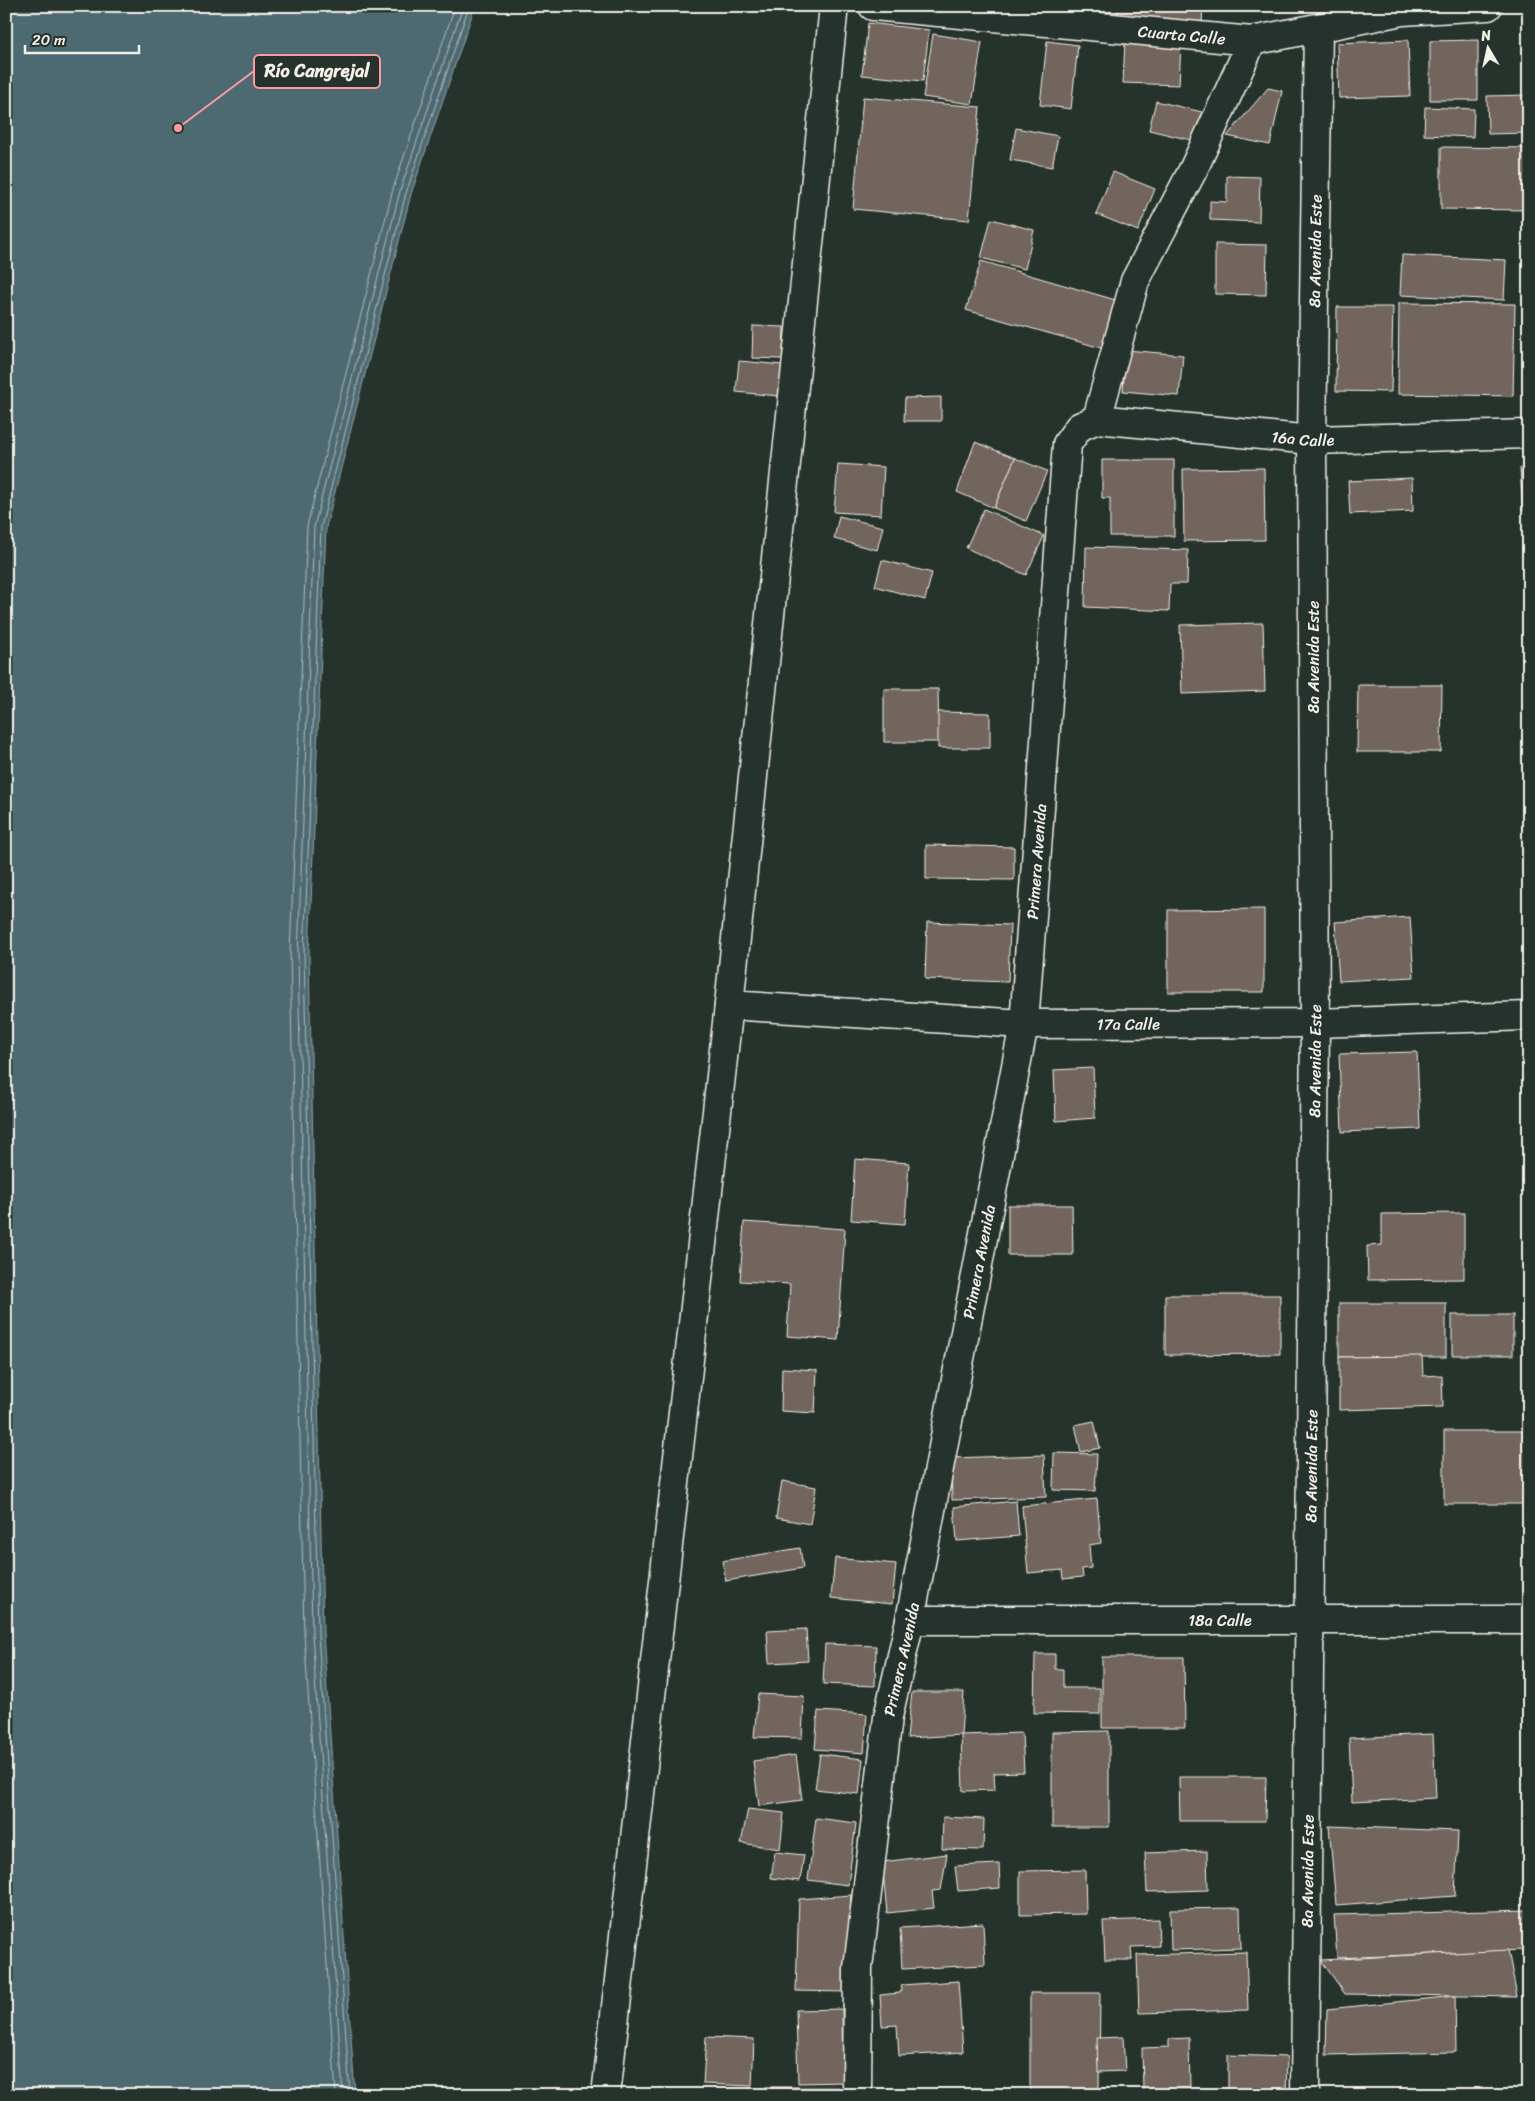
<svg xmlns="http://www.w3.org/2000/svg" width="1535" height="2101" font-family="Sriracha,sans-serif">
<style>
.water{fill:#4d6b73;stroke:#90a1a2}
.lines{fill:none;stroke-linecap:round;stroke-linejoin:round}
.shore{stroke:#b1bbb9;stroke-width:1}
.building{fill:#71655d;stroke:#f4f1e8}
.street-casing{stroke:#f4f1e8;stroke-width:31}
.street{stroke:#26332d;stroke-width:28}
.labels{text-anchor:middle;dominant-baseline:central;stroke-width:4;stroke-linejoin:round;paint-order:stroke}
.street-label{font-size:16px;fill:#f4f1e8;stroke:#26332d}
.leader{fill:none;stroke:#ff9aa2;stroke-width:2}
.callout-dot{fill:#ff9aa2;stroke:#26332d;stroke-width:2}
.callout{fill:#26332d;stroke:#ff9aa2;stroke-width:2}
.callout-label{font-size:18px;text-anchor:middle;font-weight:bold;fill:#f4f1e8}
</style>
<rect width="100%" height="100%" fill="#26332d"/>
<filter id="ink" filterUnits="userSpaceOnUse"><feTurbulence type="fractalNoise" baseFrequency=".02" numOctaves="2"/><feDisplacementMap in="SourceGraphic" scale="10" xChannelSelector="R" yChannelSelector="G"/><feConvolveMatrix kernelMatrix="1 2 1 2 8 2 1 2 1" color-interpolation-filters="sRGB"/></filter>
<g filter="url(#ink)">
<!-- water -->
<polygon class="water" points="6,6 475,6 411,194 326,527 309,954 323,1633 355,2095 6,2095"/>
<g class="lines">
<!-- shore -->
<g class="shore">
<polyline points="336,2095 304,1634 290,954 307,526 393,189 455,6"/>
<polyline points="343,2095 312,1633 298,954 314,527 400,191 463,6"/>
<polyline points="350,2095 318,1633 304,954 321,527 406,193 469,6"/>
</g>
</g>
<!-- building -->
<g class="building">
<polygon points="1118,6 1203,6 1202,22 1117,16"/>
<polygon points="868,23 929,30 923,81 862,75"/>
<polygon points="933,34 982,42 972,104 923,97"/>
<polygon points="1125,40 1181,43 1179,85 1123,83"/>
<polygon points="1408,40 1410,96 1339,98 1337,43"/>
<polygon points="1478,40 1478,100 1430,100 1430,41"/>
<polygon points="1047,41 1078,45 1071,109 1040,105"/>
<polygon points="1268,88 1282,91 1270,145 1227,136"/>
<polygon points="1529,95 1529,133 1488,134 1487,96"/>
<polygon points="863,97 980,107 969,220 853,209"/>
<polygon points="1156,101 1202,112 1195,141 1149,130"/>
<polygon points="1425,107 1474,109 1473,137 1424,135"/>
<polygon points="1016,128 1058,136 1052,167 1010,160"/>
<polygon points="1441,147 1529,148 1529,210 1441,209"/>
<polygon points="1113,172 1155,189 1138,231 1096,214"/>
<polygon points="1227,176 1260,177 1259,222 1210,220 1210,201 1227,202"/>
<polygon points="991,219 1034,230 1025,269 981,258"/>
<polygon points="1215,244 1267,245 1266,295 1215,294"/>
<polygon points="1402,255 1506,260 1504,300 1400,295"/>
<polygon points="981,261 1119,301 1105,349 966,310"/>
<polygon points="1399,303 1515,304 1513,396 1398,394"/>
<polygon points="1337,307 1393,307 1391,392 1336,391"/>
<polygon points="753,326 784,327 783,359 752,358"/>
<polygon points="1126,350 1183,355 1179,396 1123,391"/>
<polygon points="739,361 783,365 779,396 736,392"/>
<polygon points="941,397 941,421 904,421 905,398"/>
<polygon points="975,442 1015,458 994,508 957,492"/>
<polygon points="1015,458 1047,471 1026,521 994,508"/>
<polygon points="1102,460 1174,460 1174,536 1110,536 1110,498 1102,498"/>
<polygon points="838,464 884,467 881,515 834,512"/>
<polygon points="1529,467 1529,510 1523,511 1520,468"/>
<polygon points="1264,468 1265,540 1184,541 1183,469"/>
<polygon points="1412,478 1413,511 1350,514 1348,481"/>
<polygon points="984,509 1044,536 1026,575 966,548"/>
<polygon points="839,516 883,527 877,550 834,539"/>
<polygon points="1086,547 1188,550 1187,584 1170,584 1169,611 1085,607"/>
<polygon points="882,560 932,573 925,600 875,586"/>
<polygon points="1263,623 1265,691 1182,694 1180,625"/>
<polygon points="1358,685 1442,685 1441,752 1357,752"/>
<polygon points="884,689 938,689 939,742 884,742"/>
<polygon points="938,712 990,713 990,748 938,748"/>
<polygon points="926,845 1014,847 1014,880 926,879"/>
<polygon points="1264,909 1264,992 1168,992 1168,910"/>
<polygon points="1410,917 1414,977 1339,981 1335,922"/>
<polygon points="927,922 1010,925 1008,982 925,979"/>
<polygon points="1417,1052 1420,1129 1342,1132 1339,1054"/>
<polygon points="1093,1068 1095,1118 1056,1121 1054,1070"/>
<polygon points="855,1159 909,1163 905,1224 851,1220"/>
<polygon points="1008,1205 1072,1205 1073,1255 1008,1255"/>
<polygon points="1464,1213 1464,1279 1368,1280 1367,1246 1382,1245 1382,1214"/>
<polygon points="744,1222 845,1229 838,1340 787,1336 790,1284 740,1281"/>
<polygon points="1165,1295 1280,1295 1280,1354 1165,1355"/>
<rect x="1339" y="1303" width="107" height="54"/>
<rect x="1452" y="1315" width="61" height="40"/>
<polygon points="1422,1356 1423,1376 1442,1375 1443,1407 1339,1410 1339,1357"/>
<polygon points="782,1368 817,1370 815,1413 781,1411"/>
<polygon points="1094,1421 1100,1448 1081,1452 1075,1425"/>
<rect x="1444" y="1431" width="85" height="73"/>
<polygon points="1054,1453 1097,1454 1095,1491 1053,1490"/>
<polygon points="1044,1455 1046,1497 952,1500 951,1458"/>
<polygon points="782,1481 816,1487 810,1524 776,1518"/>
<polygon points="1097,1499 1101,1543 1089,1545 1091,1568 1082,1569 1083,1577 1063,1579 1062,1570 1028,1573 1022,1506"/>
<polygon points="1016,1501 1019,1536 957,1541 954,1507"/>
<polygon points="800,1548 803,1568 726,1581 722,1561"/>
<polygon points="835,1558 896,1564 892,1604 831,1598"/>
<polygon points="806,1629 808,1661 769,1663 767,1631"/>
<polygon points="825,1644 876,1646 875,1686 823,1684"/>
<polygon points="1035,1654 1055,1654 1055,1669 1063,1669 1063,1688 1100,1688 1100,1714 1034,1713"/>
<polygon points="1102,1657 1184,1657 1185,1728 1102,1728"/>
<polygon points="912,1692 964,1692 961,1735 907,1738"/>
<polygon points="758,1694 804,1696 802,1738 754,1737"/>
<polygon points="818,1711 867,1714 864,1753 815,1749"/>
<polygon points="1109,1731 1109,1827 1052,1827 1052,1732"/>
<polygon points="1022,1733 1024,1772 994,1773 995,1790 963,1791 961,1735"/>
<polygon points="1433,1734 1436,1798 1352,1802 1349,1738"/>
<polygon points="820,1754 863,1759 859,1794 815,1789"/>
<polygon points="796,1755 802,1800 759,1806 753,1761"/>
<polygon points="1179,1777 1266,1777 1265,1821 1180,1821"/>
<polygon points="748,1809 784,1813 780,1849 741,1843"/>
<polygon points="943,1817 984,1819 983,1850 942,1849"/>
<polygon points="816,1818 856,1823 848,1885 808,1880"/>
<polygon points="1329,1826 1458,1831 1455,1896 1336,1905"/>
<polygon points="1207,1851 1208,1890 1147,1892 1145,1853"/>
<polygon points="775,1852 804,1855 800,1881 771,1878"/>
<polygon points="947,1854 941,1890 932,1891 934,1908 887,1913 882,1862"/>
<polygon points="999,1864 1000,1888 958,1891 955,1866"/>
<polygon points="1085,1870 1086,1914 1020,1915 1020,1871"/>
<polygon points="851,1895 846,1992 796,1991 799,1899"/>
<polygon points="1240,1908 1241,1948 1171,1950 1170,1909"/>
<polygon points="1529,1910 1529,1935 1525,1950 1337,1958 1334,1915"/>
<polygon points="1158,1919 1159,1946 1131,1947 1132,1960 1105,1960 1103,1921"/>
<polygon points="983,1923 985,1965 902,1969 900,1928"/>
<polygon points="1508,1950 1517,1997 1345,1994 1321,1960"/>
<polygon points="1246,1952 1248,2010 1139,2013 1137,1955"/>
<polygon points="958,1981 963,2052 899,2056 897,2025 882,2026 880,1995 900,1993 902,1985"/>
<polygon points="1030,1993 1100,1993 1099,2095 1030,2095"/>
<polygon points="1455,1996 1456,2052 1326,2055 1327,2009"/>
<polygon points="842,2009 843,2082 798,2083 796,2010"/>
<polygon points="706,2037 754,2039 752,2086 703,2084"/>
<polygon points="1123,2037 1125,2071 1098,2072 1097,2038"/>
<polygon points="1189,2038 1190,2090 1143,2091 1142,2048 1169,2047 1169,2039"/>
<polygon points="1228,2055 1287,2057 1286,2095 1228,2095"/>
<rect x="766" y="2087" width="72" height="8"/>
</g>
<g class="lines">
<!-- street casing -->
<g class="street-casing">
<g id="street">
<path id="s1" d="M873,6L1252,41L1402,11L1488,6"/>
<polyline points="1097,419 1135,281 1194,168 1252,41"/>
<path id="s2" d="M729,1005L1024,1024L1315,1023L1529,1016"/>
<path id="s3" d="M910,1620H1529"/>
<polyline points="606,2095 729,1005 834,6"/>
<path id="s4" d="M857,2095L858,1968L888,1717L910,1620L1024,1024L1067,444L1079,427L1097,419L1312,440L1529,434"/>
<path id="s5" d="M1305,2095L1315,1023L1312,440L1318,29"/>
</g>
</g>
<!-- street -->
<use href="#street" class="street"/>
</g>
</g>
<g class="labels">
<!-- street labels -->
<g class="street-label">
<text stroke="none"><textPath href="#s1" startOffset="310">Cuarta Calle</textPath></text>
<text stroke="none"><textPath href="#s5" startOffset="1844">8a Avenida Este</textPath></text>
<text stroke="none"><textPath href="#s4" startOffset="1915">16a Calle</textPath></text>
<text transform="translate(1313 657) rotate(-90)">8a Avenida Este</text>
<text stroke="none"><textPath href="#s4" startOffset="1249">Primera Avenida</textPath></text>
<text stroke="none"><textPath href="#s2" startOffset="400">17a Calle</textPath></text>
<text stroke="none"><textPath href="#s5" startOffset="1034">8a Avenida Este</textPath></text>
<text stroke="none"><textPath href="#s4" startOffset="844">Primera Avenida</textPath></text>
<text stroke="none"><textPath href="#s5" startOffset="629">8a Avenida Este</textPath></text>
<text stroke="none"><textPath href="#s3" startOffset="310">18a Calle</textPath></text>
<text stroke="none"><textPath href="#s4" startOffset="439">Primera Avenida</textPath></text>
<text stroke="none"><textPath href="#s5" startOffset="224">8a Avenida Este</textPath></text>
</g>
</g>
<!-- callouts -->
<path class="leader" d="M178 128L254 71"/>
<circle class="callout-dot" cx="178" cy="128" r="5"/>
<rect class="callout" x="254" y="55" width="126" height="33" rx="5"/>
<g class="callout-label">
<text x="317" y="77">Río Cangrejal</text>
</g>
<!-- margin -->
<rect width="1535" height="2101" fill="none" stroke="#26332d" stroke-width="25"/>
<rect x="12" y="12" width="1510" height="2076" fill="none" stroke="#f4f1e8" stroke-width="2" filter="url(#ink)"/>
<!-- north arrow -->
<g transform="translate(1488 48) rotate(351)" stroke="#26332d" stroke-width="4" paint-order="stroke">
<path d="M0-4L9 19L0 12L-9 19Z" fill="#f4f1e8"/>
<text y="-8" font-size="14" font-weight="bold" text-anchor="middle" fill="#f4f1e8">N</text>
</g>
<!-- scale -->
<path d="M25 45v8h114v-8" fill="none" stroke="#f4f1e8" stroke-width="2.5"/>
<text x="32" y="45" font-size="15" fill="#f4f1e8" stroke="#26332d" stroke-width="4" paint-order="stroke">20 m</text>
</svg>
